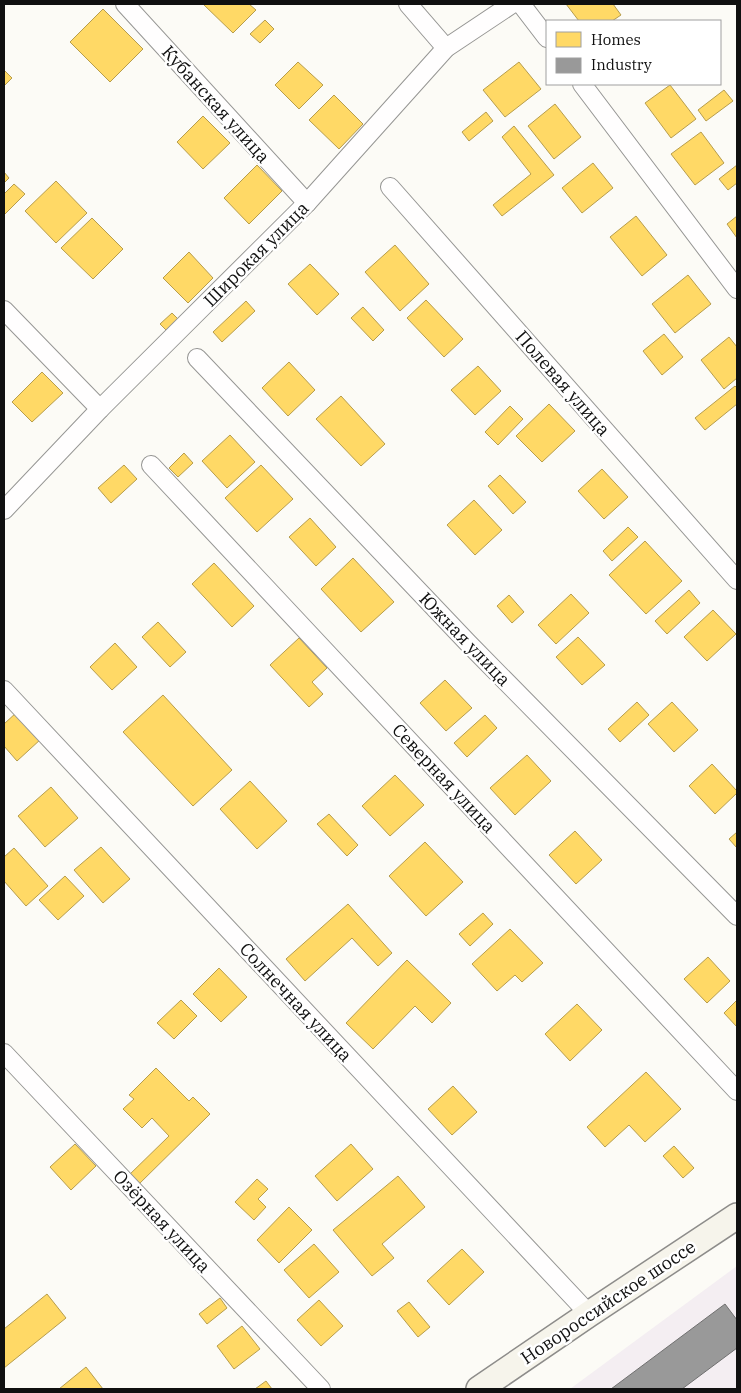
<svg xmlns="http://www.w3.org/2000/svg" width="741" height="1393" font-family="'IBM Plex Serif',serif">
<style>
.industrial{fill:#f4eef2}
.homes{fill:#ffd966;stroke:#b79d4c}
.industry{fill:#999;stroke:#707070}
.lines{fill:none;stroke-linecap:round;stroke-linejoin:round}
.street-casing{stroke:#969694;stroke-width:20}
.secondary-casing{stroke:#8d8c8a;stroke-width:28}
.street{stroke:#fffefe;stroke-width:18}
.secondary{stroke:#f6f4eb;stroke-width:25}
.labels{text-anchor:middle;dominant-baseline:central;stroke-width:5;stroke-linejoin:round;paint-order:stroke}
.street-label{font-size:18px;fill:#101010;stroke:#fff}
</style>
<rect width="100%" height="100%" fill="#fcfbf6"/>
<!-- industrial -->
<polygon class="industrial" points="737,1266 737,1389 570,1389"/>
<!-- homes -->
<g class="homes">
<polygon points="203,4 249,4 256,10 233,33"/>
<polygon points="566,4 613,4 621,15 612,21 579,21"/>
<polygon points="103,9 143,49 110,82 70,42"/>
<polygon points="265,20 274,29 260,43 250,34"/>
<polygon points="298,62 323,85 299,109 275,85"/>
<polygon points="519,62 541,89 505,117 483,90"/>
<polygon points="4,70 12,78 4,86"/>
<polygon points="670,85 696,119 671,138 645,103"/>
<polygon points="724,90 733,101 706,121 698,110"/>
<polygon points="334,95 363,124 339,149 309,120"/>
<polygon points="555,104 581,137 554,159 528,126"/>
<polygon points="486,112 493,121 469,141 462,132"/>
<polygon points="203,116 230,143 203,169 177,142"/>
<polygon points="514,126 554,175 502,216 493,205 531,174 502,137"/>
<polygon points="701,132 724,163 695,185 671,154"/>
<polygon points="593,163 613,188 582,213 562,188"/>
<polygon points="257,165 282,191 249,224 224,198"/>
<polygon points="737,165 737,183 728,190 719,179"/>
<polygon points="4,172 9,178 4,183"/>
<polygon points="56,181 87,213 56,243 25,211"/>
<polygon points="14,184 25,194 4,215 4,194"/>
<polygon points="636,216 667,255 642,276 610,237"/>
<polygon points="737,216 737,238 727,224"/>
<polygon points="92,218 123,249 93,279 61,248"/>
<polygon points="395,245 429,284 400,311 365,272"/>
<polygon points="189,252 213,278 188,303 163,278"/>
<polygon points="310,264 339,294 317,315 288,284"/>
<polygon points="688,275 711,304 675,333 652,304"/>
<polygon points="426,300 463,339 444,357 407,318"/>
<polygon points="246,301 255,311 222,342 213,332"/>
<polygon points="363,307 384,330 373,341 351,318"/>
<polygon points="172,313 184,325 172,336 160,324"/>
<polygon points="664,334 683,357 662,375 643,351"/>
<polygon points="729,337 737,347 737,378 724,389 701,360"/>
<polygon points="289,362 315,390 288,416 262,388"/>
<polygon points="478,366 501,391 475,415 451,390"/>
<polygon points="42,372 63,393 32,422 12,402"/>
<polygon points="735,386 737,388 737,404 705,430 695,418"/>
<polygon points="341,396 385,444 361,466 316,419"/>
<polygon points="549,404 575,431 542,462 516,436"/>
<polygon points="510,406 523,419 498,445 485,432"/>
<polygon points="230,435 255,462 227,488 202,461"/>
<polygon points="184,453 193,463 178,477 169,468"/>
<polygon points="124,465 137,479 111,503 98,488"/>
<polygon points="261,465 293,499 257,532 225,498"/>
<polygon points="602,469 628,497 604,519 578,491"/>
<polygon points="500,475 526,502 513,514 488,486"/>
<polygon points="474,500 502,530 475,555 447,525"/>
<polygon points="310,518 336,547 316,566 289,537"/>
<polygon points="628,527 638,537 612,561 603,551"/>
<polygon points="645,541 682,581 646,614 609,575"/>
<polygon points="353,558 394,602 361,632 321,589"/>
<polygon points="214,563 254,606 232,627 192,584"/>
<polygon points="689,590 700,603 667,634 655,621"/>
<polygon points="571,594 589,613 556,644 538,625"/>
<polygon points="509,595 524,612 512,623 497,606"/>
<polygon points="713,610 736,634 707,661 684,637"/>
<polygon points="158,622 186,652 170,667 142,637"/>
<polygon points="578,637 605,665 582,685 556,657"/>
<polygon points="299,638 327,668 312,682 323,694 309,707 270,665"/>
<polygon points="115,643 137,667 112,690 90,667"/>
<polygon points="445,680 472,708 446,731 420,703"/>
<polygon points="163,695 232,770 193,806 123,732"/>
<polygon points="637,702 649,715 620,742 608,729"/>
<polygon points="672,702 698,730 674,752 648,724"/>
<polygon points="17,712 41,739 17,761 4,746 4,724"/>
<polygon points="485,715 497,728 467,757 454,743"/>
<polygon points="527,755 551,781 515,815 490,788"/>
<polygon points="712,764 737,791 737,793 715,814 689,786"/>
<polygon points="395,775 424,805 390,836 362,806"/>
<polygon points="250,781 287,821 257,849 220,809"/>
<polygon points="51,787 78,818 45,847 18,816"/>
<polygon points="329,814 358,845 347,856 317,824"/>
<polygon points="575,831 602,860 576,884 549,855"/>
<polygon points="737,832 737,848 729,839"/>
<polygon points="425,842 463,882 426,916 389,876"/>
<polygon points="101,847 130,879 103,903 74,870"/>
<polygon points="14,848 48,886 26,906 4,881 4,857"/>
<polygon points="65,876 84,896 58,920 39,900"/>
<polygon points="348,904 392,953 378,966 352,938 305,981 286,959"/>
<polygon points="483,913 493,924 470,946 459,934"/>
<polygon points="510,929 543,963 522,982 515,975 497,991 472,964"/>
<polygon points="708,957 730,981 707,1003 684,979"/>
<polygon points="407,960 451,1003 432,1023 415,1006 373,1049 346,1023"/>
<polygon points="219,968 247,997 221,1022 193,994"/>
<polygon points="181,1000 197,1016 174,1039 157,1023"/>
<polygon points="737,1000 737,1027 724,1013"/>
<polygon points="577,1004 602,1030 570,1061 545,1034"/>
<polygon points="156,1068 189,1101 193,1097 210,1114 136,1187 127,1177 169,1136 152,1118 142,1128 123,1109 134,1099 129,1095"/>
<polygon points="646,1072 681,1109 645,1142 629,1125 605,1147 587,1127"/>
<polygon points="453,1086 477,1112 452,1135 428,1109"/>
<polygon points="75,1144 96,1166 71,1190 50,1167"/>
<polygon points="351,1144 373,1169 337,1201 315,1176"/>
<polygon points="674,1146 694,1168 683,1178 663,1156"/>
<polygon points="398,1176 425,1207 382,1244 394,1258 372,1276 333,1230"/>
<polygon points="257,1179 268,1189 258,1199 266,1207 254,1220 235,1202"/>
<polygon points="289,1207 312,1230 279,1263 257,1240"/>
<polygon points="314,1244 339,1272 309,1298 284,1270"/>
<polygon points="462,1249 484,1272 449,1305 427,1281"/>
<polygon points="47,1294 66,1318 4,1368 4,1329"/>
<polygon points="220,1298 227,1308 207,1324 199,1314"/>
<polygon points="319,1300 343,1326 321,1346 297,1320"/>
<polygon points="409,1302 430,1327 418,1337 397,1311"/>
<polygon points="242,1326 260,1349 234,1369 217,1346"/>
<polygon points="86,1367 103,1389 59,1389"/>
<polygon points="266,1381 272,1389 255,1389"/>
</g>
<!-- industry -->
<polygon class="industry" points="725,1304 737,1320 737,1348 682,1389 611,1389"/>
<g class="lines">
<!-- street casing -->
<g class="street-casing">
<g id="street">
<polyline points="125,4 307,203"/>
<polyline points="408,4 446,48"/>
<polyline points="521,4 547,38"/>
<polyline points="582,84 737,289"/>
<polyline points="390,187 737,580"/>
<polyline points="4,310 100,409"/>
<polyline points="197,358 468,643 737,916"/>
<polyline points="151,465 737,1091"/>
<polyline points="4,510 100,409 307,203 446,48 512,4"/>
<polyline points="4,690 589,1314"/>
<polyline points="4,1053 321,1389"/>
</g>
</g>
<!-- secondary casing -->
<g class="secondary-casing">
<polyline id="secondary" points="479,1389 589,1314 737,1216"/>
</g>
<!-- street -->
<use href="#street" class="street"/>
<!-- secondary -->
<use href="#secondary" class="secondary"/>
</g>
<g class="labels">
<!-- street labels -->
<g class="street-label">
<text transform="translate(216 104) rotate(48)">Кубанская улица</text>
<text transform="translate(256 254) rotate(-45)">Широкая улица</text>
<text transform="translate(563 383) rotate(49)">Полевая улица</text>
<text transform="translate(465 639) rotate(46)">Южная улица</text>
<text transform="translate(444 778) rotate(47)">Северная улица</text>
<text transform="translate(296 1002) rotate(47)">Солнечная улица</text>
<text transform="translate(162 1221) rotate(47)">Озёрная улица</text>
<text transform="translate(608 1302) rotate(-34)">Новороссийское шоссе</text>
</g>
</g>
<!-- border -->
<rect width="741" height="1393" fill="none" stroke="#101010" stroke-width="10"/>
<!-- legend -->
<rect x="546" y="20" width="175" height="65" fill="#ffffff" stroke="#9f9f9f"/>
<rect x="556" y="32" width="25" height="15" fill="#ffd966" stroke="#9f9f9f"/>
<text x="591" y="45" font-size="15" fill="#101010">Homes</text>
<rect x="556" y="58" width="25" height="15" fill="#999999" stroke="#9f9f9f"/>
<text x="591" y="70" font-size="15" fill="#101010">Industry</text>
</svg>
